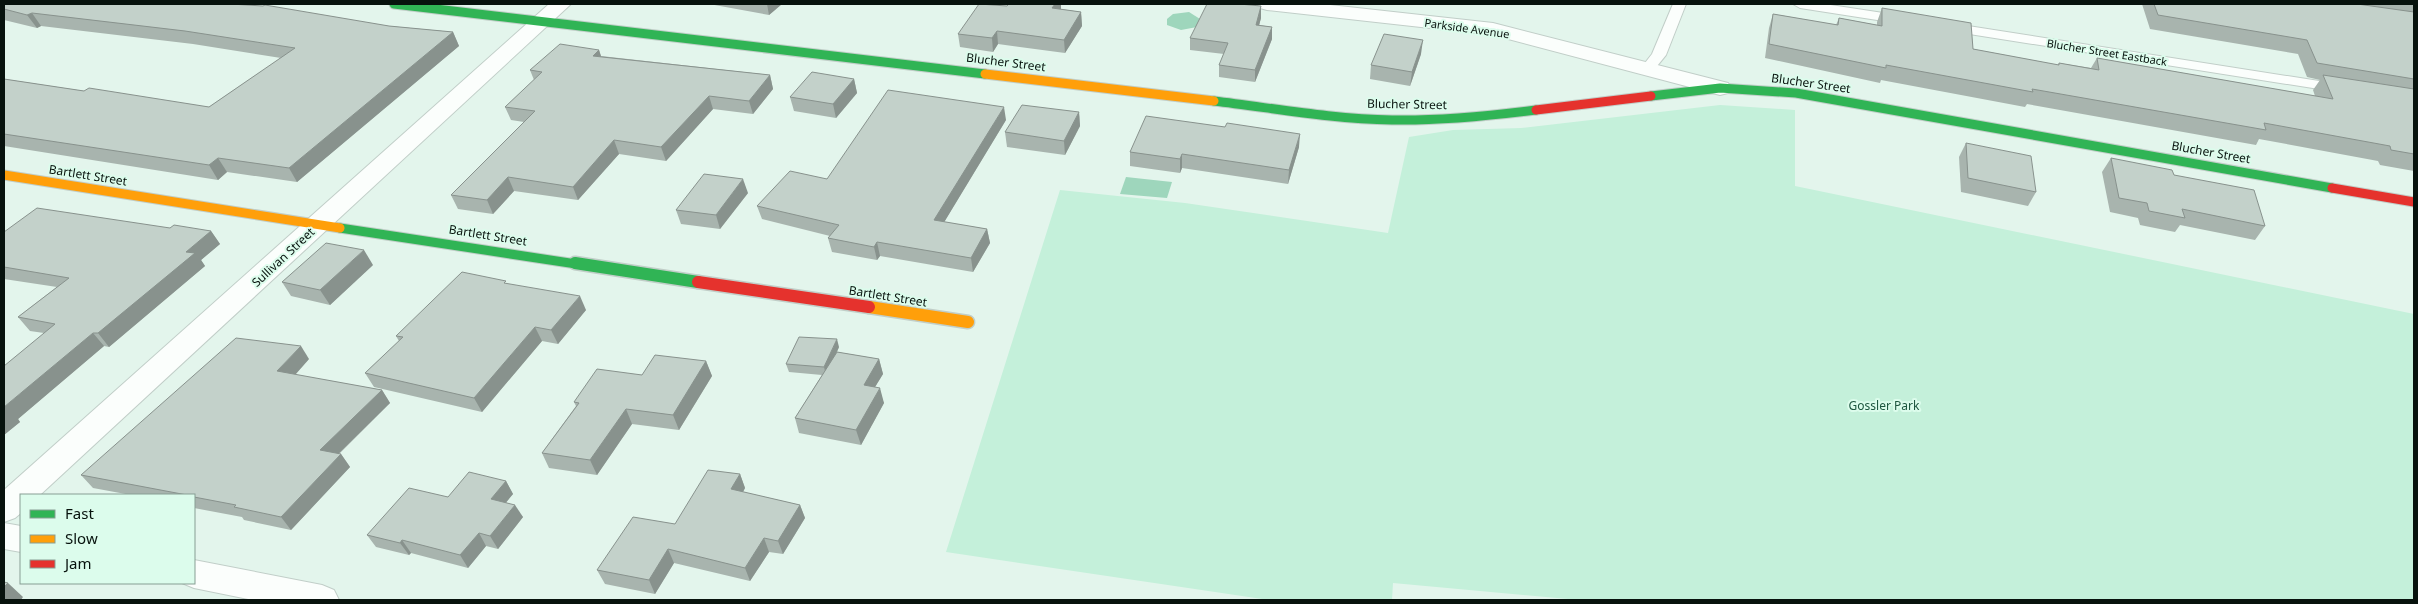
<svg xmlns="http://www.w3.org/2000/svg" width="2418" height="604" font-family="'Noto Sans',sans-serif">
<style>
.green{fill:#c4f0da}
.water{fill:#9ed6bc}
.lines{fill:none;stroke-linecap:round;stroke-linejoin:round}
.lane-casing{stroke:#c1cec8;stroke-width:2}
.street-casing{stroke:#c1cec8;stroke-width:2}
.fast-far1-casing{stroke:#c1cec8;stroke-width:11}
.fast-casing{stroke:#c1cec8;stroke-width:15}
.slow-far1-casing{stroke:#c1cec8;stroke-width:11}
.slow-casing{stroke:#c1cec8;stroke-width:15}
.jam-far1-casing{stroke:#c1cec8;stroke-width:11}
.jam-casing{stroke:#c1cec8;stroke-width:15}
.lane{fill:#fbfefc;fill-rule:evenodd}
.street{fill:#fbfefc;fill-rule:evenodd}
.fast-far1{stroke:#30b455;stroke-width:9}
.fast{stroke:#30b455;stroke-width:12}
.slow-far1{stroke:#ff9f0a;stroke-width:9}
.slow{stroke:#ff9f0a;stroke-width:12}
.jam-far1{stroke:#e5322d;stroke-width:9}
.jam{stroke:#e5322d;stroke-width:12}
.wall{fill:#a8b4ae}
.shaded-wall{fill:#88928d}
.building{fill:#c3d1ca;stroke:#88928d}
.labels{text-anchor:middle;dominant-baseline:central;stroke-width:4;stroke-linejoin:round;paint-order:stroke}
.far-street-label{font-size:11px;fill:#07120d;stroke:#dcfcec}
.street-label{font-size:12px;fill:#07120d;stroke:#dcfcec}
.park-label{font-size:12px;fill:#1d563f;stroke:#dcfcec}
</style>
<rect width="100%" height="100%" fill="#e3f5ec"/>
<!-- green -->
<polygon class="green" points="1720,105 1795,110 1795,186 2414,314 2414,600 1579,600 1393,583 1392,600 1269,600 946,552 1060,190 1185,203 1388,233 1409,137 1453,130 1521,128"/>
<!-- water -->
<g class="water">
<polygon points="1189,12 1200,19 1197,27 1181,30 1167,25 1167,19 1173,14"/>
<polygon points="1126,177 1172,182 1167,198 1120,194"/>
</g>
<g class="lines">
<!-- lane casing -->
<g class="lane-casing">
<g id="lane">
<polygon points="1673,4 1686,4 1666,55 1653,71 1643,71 1641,68 1652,54"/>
<polygon points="1793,4 1824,4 1903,16 1910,20 1903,24 1800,8"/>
<polygon points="1949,23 2338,84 2345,88 2338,92 1944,30 1942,27 1944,24"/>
</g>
</g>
<!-- street casing -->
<g class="street-casing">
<g id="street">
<polygon points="549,4 571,4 40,495 21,495 21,513 15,518 4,522 4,490"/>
<polygon points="1257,4 1321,4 1493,23 1728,83 1731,88 1728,93 1720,95 1493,35 1267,10 1260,8"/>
<polygon points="4,523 21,526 21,552 4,549"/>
<polygon points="194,560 322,585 334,590 339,600 253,600 194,588 182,583 194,583"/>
</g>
</g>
<!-- fast-far1 casing -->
<g class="fast-far1-casing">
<g id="fast-far1">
<polyline points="394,4 985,74"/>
<polyline points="1651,96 1720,88 1796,93 2332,188"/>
<path d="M1214,101C1273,108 1332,119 1392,120C1440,121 1488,116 1536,110"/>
<polyline points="340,228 583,265"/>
</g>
</g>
<!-- fast casing -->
<g class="fast-casing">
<polyline id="fast" points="575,263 698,282"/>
</g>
<!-- slow-far1 casing -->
<g class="slow-far1-casing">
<g id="slow-far1">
<polyline points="985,74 1214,101"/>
<polyline points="4,175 340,228"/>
</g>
</g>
<!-- slow casing -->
<g class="slow-casing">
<polyline id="slow" points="869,307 968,322"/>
</g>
<!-- jam-far1 casing -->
<g class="jam-far1-casing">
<g id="jam-far1">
<polyline points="1536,110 1651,96"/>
<polyline points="2332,188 2414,202"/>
</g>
</g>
<!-- jam casing -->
<g class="jam-casing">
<polyline id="jam" points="698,282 869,307"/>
</g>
<!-- lane -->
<use href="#lane" class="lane"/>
<!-- street -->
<use href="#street" class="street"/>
<!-- fast-far1 -->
<use href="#fast-far1" class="fast-far1"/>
<!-- fast -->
<use href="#fast" class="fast"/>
<!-- slow-far1 -->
<use href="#slow-far1" class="slow-far1"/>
<!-- slow -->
<use href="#slow" class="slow"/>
<!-- jam-far1 -->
<use href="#jam-far1" class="jam-far1"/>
<!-- jam -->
<use href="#jam" class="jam"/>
</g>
<!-- wall -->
<g class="wall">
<polygon points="4,4 389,26 453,32 459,46 297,182 227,172 218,180 4,146 4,79 84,91 209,107 281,58 193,44 41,26 37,28 4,20"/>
<polygon points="709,4 782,4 769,15"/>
<polygon points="1009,4 1061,4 1061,9 1081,12 1082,26 1065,53 998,44 993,52 960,47 958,34 1007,6"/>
<polygon points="2142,4 2414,4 2414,171 2380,165 2378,161 2259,139 2256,145 2027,104 2025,107 1881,80 1880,83 1765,58 1769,28 1773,14 1836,25 1839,18 1877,25 1877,22 1882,8 1973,49 2058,65 2059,63 2091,68 2097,58 2315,96 2313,90 2320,80 2307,77 2298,54 2150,29"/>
<polygon points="1261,6 1261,18 1259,25 1272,27 1272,39 1255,82 1219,77 1219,65 1224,54 1190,50 1190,38"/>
<polygon points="599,50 601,56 770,75 773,89 753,114 713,109 666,161 619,154 578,200 514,191 493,214 458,209 451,195 524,122 511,120 505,107 534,80 530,70"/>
<polygon points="1421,54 1410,86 1370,79 1371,65"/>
<polygon points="854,79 857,93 836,118 794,111 790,97"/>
<polygon points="1079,112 1080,126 1065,155 1007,147 1005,132"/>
<polygon points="1006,120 944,222 987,229 990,243 973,272 880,256 877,260 832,252 828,238 830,236 762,219 757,206 827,179"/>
<polygon points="1966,143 2036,192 2028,206 1961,192 1959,157"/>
<polygon points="1299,147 1288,184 1182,168 1180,173 1130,166 1130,152"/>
<polygon points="2111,158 2174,175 2265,226 2255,240 2180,225 2175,232 2140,225 2138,218 2110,212 2102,172"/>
<polygon points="748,193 720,229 681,224 676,210"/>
<polygon points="170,228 211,231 220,244 201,260 205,266 109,347 104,346 18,419 20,422 4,435 44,333 30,331 18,317 57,287 4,279 4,232"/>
<polygon points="373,265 330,305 291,296 282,282"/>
<polygon points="508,284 586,310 558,344 542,341 482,412 374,387 365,373 399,341 396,336"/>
<polygon points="839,347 837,352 879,359 883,374 875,387 884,403 861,445 799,433 795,418 822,375 789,372 786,364"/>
<polygon points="309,359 295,375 382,390 390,403 339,454 341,454 350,467 291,530 244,520 242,517 194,508 194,495 131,495 93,488 81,475"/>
<polygon points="706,361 712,376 679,430 632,424 597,475 549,468 542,453 576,406 574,402 642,375"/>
<polygon points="740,474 745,488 743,492 800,505 805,518 783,554 769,552 750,581 674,563 655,594 605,584 597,570 675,524"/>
<polygon points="506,481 513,494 506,502 523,517 498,549 486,546 468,568 411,553 409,555 376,547 367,535 448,497"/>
</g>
<!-- shaded-wall -->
<g class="shaded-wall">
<polygon points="767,4 782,4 769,15"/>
<polygon points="1055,4 1061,4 1061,10 1052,8"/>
<polygon points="1261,6 1261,18 1256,37 1256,25"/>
<polygon points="1081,12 1082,26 1065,53 1064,40"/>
<polygon points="32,13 41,26 37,28 27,15"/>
<polygon points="1272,27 1272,39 1255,82 1255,70"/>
<polygon points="997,31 998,44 993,52 992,38"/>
<polygon points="453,32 459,46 297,182 289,168"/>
<polygon points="1423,40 1421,54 1410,86 1412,72"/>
<polygon points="599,50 603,63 593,56"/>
<polygon points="770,75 773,89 753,114 749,101"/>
<polygon points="854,79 857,93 836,118 833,104"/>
<polygon points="709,96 713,109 666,161 661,147"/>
<polygon points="1004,107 1006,120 937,234 934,220"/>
<polygon points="1079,112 1080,126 1065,155 1064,141"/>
<polygon points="1300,134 1299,147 1288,184 1289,170"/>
<polygon points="614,140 619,154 578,200 573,187"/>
<polygon points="1182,154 1182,168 1180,173 1180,159"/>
<polygon points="218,158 227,172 218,180 209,165"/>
<polygon points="508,177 514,191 493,214 487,200"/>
<polygon points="743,179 748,193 720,229 716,215"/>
<polygon points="987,229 990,243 973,272 971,258"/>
<polygon points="211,231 220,244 201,260 205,266 109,347 98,333 186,252"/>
<polygon points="877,242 880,256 877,260 874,247"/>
<polygon points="364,250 373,265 330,305 320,290"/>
<polygon points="580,296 586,310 558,344 551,330"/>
<polygon points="535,327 542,341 482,412 474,398"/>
<polygon points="93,333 104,346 18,419 20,422 4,435 4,407"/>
<polygon points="837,339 839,347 826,375 824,367"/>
<polygon points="301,346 309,359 286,385 277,371"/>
<polygon points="879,359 883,374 867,400 864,385"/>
<polygon points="706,361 712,376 679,430 673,415"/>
<polygon points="880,388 884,403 861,445 856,430"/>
<polygon points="382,390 390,403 329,463 320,450"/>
<polygon points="626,409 632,424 597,475 590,460"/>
<polygon points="341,454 350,467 291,530 281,517"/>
<polygon points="740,474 745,488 737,503 731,489"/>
<polygon points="506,481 513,494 499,511 491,499"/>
<polygon points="515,505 523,517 498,549 490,536"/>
<polygon points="800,505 805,518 783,554 778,541"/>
<polygon points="479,533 486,546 468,568 460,555"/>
<polygon points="764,538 769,552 750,581 745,568"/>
<polygon points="402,540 411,553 409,555 400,543"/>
<polygon points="668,549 674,563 655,594 649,580"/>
<polygon points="8,583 23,597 21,600 4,600 4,587"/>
</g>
<!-- building -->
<g class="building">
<polygon points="4,4 230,4 263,6 265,5 389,26 453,32 289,168 218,158 209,165 4,134 4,79 84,91 89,88 209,107 295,48 185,31 32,13 27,15 4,9"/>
<polygon points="979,4 1007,6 1009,4 1055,4 1052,8 1081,12 1064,40 997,31 992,38 958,34"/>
<polygon points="1207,4 1239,4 1261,6 1256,25 1272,27 1255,70 1219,65 1228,43 1190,38"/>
<polygon points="2154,4 2357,4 2414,12 2414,79 2317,63 2307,40 2158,15"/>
<polygon points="1882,8 1971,23 1973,49 2059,65 2059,63 2099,70 2097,58 2333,99 2323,75 2414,89 2414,154 2391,150 2390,146 2264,123 2266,130 2032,89 2033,92 1886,65 1886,68 1769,44 1773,14 1838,25 1839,18 1882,26"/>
<polygon points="1384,34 1423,40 1412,72 1371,65"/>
<polygon points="560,44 599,50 593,56 770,75 749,101 709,96 661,147 614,140 573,187 508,177 487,200 451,195 535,111 505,107 542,72 530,70"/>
<polygon points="812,72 854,79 833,104 790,97"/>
<polygon points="888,90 1004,107 934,220 987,229 971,258 877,242 874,247 828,238 839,225 757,206 790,171 827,179"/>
<polygon points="1022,105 1079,112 1064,141 1005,132"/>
<polygon points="1146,116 1225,127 1227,123 1300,134 1289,170 1182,154 1180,159 1130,152"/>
<polygon points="1966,143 2031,156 2036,192 1968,178"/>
<polygon points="2111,158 2172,170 2174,175 2254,190 2265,226 2182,209 2185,218 2149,211 2147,203 2119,198"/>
<polygon points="704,174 743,179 716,215 676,210"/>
<polygon points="37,208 170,228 174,225 211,231 186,252 195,253 98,333 93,333 4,407 4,366 55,324 18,317 69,278 4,267 4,232"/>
<polygon points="326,243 364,250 320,290 282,282"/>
<polygon points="462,272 506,281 504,283 580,296 551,330 535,327 474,398 365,373 403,337 396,336"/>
<polygon points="799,337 837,339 824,367 786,364"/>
<polygon points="236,338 301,346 277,371 382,390 320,450 341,454 281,517 234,507 236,505 194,497 194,495 187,495 81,475"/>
<polygon points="837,352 879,359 864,385 880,388 856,430 795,418"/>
<polygon points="655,355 706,361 673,415 626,409 590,460 542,453 579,403 574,402 597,369 642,375"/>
<polygon points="708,470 740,474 731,489 800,505 778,541 764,538 745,568 668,549 649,580 597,570 633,517 675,524"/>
<polygon points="469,472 506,481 491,499 515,505 490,536 479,533 460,555 402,540 400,543 367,535 409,488 448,497"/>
<polygon points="4,582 8,583 4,587"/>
</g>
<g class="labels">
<!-- far-street labels -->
<g class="far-street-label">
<text transform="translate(1467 28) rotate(8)">Parkside Avenue</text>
<text transform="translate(2107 52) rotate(9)">Blucher Street Eastback</text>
</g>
<!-- street labels -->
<g class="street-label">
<text transform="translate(1006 62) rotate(7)">Blucher Street</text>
<text transform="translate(1811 83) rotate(8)">Blucher Street</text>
<text transform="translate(1407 104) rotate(1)">Blucher Street</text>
<text transform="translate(2211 152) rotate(10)">Blucher Street</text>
<text transform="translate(88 175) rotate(9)">Bartlett Street</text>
<text transform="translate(488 235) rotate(9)">Bartlett Street</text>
<text transform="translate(283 257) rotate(-43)">Sullivan Street</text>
<text transform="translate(888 296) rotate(9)">Bartlett Street</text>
</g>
<!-- park labels -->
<g class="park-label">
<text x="1884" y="405">Gossler Park</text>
</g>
</g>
<!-- border -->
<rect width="2418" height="604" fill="none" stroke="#07120d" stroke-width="10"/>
<!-- legend -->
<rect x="20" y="494" width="175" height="90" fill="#dcfcec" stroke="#879e93"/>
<rect x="30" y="510" width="25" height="8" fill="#30b455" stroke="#879e93"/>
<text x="65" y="519" font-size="15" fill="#07120d">Fast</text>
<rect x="30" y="535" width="25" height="8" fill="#ff9f0a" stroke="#879e93"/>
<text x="65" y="544" font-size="15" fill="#07120d">Slow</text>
<rect x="30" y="560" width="25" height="8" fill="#e5322d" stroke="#879e93"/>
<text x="65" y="569" font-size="15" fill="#07120d">Jam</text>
</svg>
